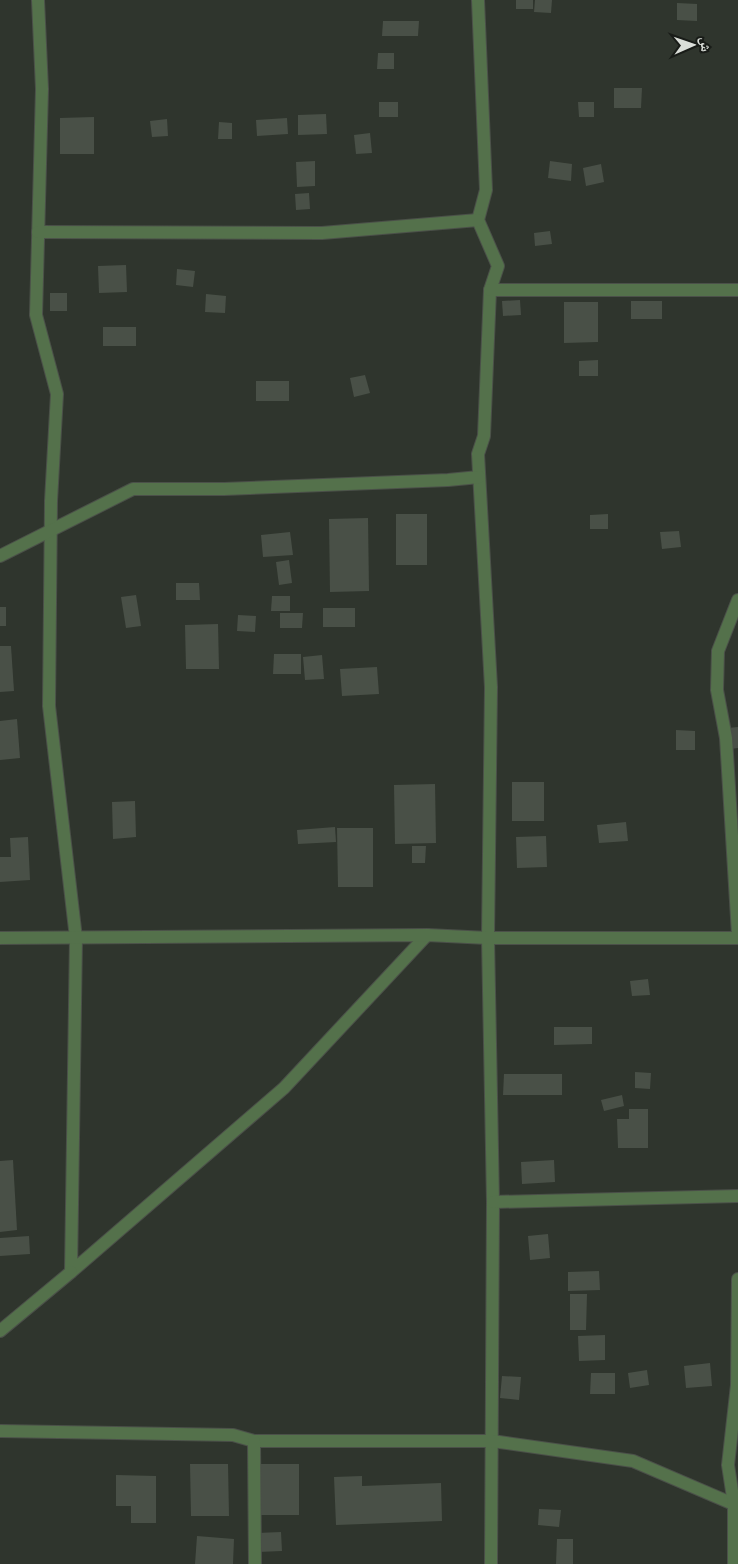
<svg xmlns="http://www.w3.org/2000/svg" width="738" height="1564" font-family="'PT Serif','Noto Naskh Arabic',serif">
<style>
.building{fill:#495047}
.lines{fill:none;stroke-linecap:round;stroke-linejoin:round}
.street-casing{stroke:#4b5049;stroke-width:14}
.street{stroke:#54714b;stroke-width:12}
</style>
<rect width="100%" height="100%" fill="#2f352d"/>
<!-- building -->
<g class="building">
<rect x="516" y="0" width="17" height="9"/>
<polygon points="535,0 552,0 551,13 534,12"/>
<polygon points="677,3 697,4 697,21 677,20"/>
<polygon points="383,21 419,21 418,36 382,36"/>
<polygon points="378,53 394,53 394,69 377,69"/>
<polygon points="614,88 642,88 641,108 614,108"/>
<rect x="379" y="102" width="19" height="15"/>
<polygon points="578,102 594,102 594,117 579,117"/>
<polygon points="326,114 327,134 298,135 298,115"/>
<polygon points="94,117 94,154 60,154 60,118"/>
<polygon points="287,118 288,134 257,136 256,120"/>
<polygon points="167,119 168,136 152,137 150,121"/>
<polygon points="219,122 232,123 232,139 218,139"/>
<polygon points="370,133 372,153 356,154 354,135"/>
<polygon points="315,161 315,186 297,187 296,162"/>
<polygon points="550,161 572,164 571,181 548,178"/>
<polygon points="601,164 604,182 586,186 583,168"/>
<polygon points="309,193 310,209 296,210 295,194"/>
<polygon points="550,231 552,244 535,246 534,233"/>
<polygon points="126,265 127,292 99,293 98,266"/>
<polygon points="177,269 195,271 193,287 176,285"/>
<rect x="50" y="293" width="17" height="18"/>
<polygon points="206,294 226,296 225,313 205,312"/>
<polygon points="520,300 521,315 503,316 502,301"/>
<rect x="631" y="301" width="31" height="18"/>
<polygon points="564,302 598,302 598,342 564,343"/>
<rect x="103" y="327" width="33" height="19"/>
<polygon points="598,360 598,376 579,376 579,361"/>
<polygon points="365,375 370,393 354,397 350,378"/>
<rect x="256" y="381" width="33" height="20"/>
<rect x="396" y="514" width="31" height="51"/>
<polygon points="608,514 608,529 590,529 590,515"/>
<polygon points="368,518 369,591 330,592 329,519"/>
<polygon points="679,531 681,547 662,549 660,532"/>
<polygon points="290,532 293,555 263,557 261,535"/>
<polygon points="289,560 292,583 279,585 276,562"/>
<polygon points="176,583 199,583 200,600 176,600"/>
<polygon points="136,595 141,626 126,628 121,597"/>
<polygon points="272,596 290,596 290,611 271,611"/>
<rect x="0" y="607" width="6" height="19"/>
<rect x="323" y="608" width="32" height="19"/>
<polygon points="280,613 303,613 302,628 280,628"/>
<polygon points="238,615 256,616 255,632 237,631"/>
<polygon points="218,624 219,669 186,669 185,625"/>
<polygon points="0,646 11,646 14,691 0,692"/>
<polygon points="274,654 301,654 301,674 273,674"/>
<polygon points="322,655 324,679 305,680 303,657"/>
<polygon points="377,667 379,694 342,696 340,669"/>
<polygon points="17,719 20,758 0,760 0,721"/>
<polygon points="738,727 738,748 730,749 728,728"/>
<polygon points="676,730 695,731 695,750 676,750"/>
<rect x="512" y="782" width="32" height="39"/>
<polygon points="435,784 436,843 395,844 394,785"/>
<polygon points="135,801 136,837 113,839 112,802"/>
<polygon points="626,822 628,841 599,843 597,825"/>
<polygon points="335,827 336,842 298,844 297,830"/>
<polygon points="337,828 373,828 373,887 338,887"/>
<polygon points="546,836 547,867 517,868 516,837"/>
<polygon points="28,837 30,880 0,882 0,857 11,857 10,838"/>
<polygon points="412,846 426,846 425,863 412,863"/>
<polygon points="648,979 650,995 632,996 630,981"/>
<polygon points="554,1027 592,1027 592,1044 554,1045"/>
<polygon points="635,1072 651,1073 650,1089 635,1088"/>
<polygon points="504,1074 562,1074 562,1095 503,1095"/>
<polygon points="622,1095 624,1106 604,1111 601,1100"/>
<polygon points="629,1109 648,1109 648,1148 618,1148 617,1119 629,1119"/>
<polygon points="13,1160 17,1230 0,1232 0,1161"/>
<polygon points="554,1160 555,1182 522,1184 521,1162"/>
<polygon points="548,1234 550,1258 530,1260 528,1236"/>
<polygon points="29,1236 30,1254 0,1256 0,1238"/>
<polygon points="599,1271 600,1290 568,1291 568,1272"/>
<polygon points="570,1294 587,1294 586,1330 570,1330"/>
<polygon points="605,1335 605,1360 579,1361 578,1336"/>
<polygon points="710,1363 712,1386 686,1388 684,1366"/>
<polygon points="647,1370 649,1385 630,1388 628,1373"/>
<polygon points="591,1373 615,1373 615,1394 590,1394"/>
<polygon points="502,1376 521,1377 519,1400 500,1398"/>
<polygon points="190,1464 228,1464 229,1516 191,1516"/>
<rect x="258" y="1464" width="41" height="51"/>
<polygon points="116,1475 156,1476 156,1523 131,1523 131,1506 116,1506"/>
<polygon points="362,1476 362,1486 441,1483 442,1521 336,1525 334,1477"/>
<polygon points="539,1509 561,1510 559,1527 538,1525"/>
<polygon points="281,1532 282,1551 258,1552 257,1533"/>
<polygon points="197,1536 234,1539 233,1564 195,1564"/>
<polygon points="557,1539 573,1539 573,1564 556,1564"/>
</g>
<g class="lines">
<!-- street casing -->
<g class="street-casing">
<g id="street">
<polyline points="38,0 42,89 36,315 57,394 51,501 49,706 76,938 71,1272 284,1088 427,935"/>
<polyline points="478,0 486,190 478,220 498,266 490,290 484,436 478,454 491,687 488,938 493,1202 491,1564"/>
<polyline points="38,232 322,233 478,220"/>
<polyline points="490,290 738,290"/>
<polyline points="0,556 133,489 224,489 448,480 479,477"/>
<polyline points="738,600 718,651 717,690 726,738 738,934"/>
<polyline points="0,938 427,935 488,938 738,938"/>
<polyline points="493,1202 738,1196"/>
<polyline points="0,1331 71,1272"/>
<polyline points="0,1431 233,1435 254,1441 492,1441 633,1461 738,1506"/>
<polyline points="254,1441 255,1564"/>
<polyline points="734,1564 734,1504 728,1465 737,1385 738,1279"/>
</g>
</g>
<!-- street -->
<use href="#street" class="street"/>
</g>
<!-- north arrow -->
<g transform="translate(693 45) rotate(88)" stroke="#191c18" stroke-width="4" paint-order="stroke">
<path d="M0-4L9 19L0 12L-9 19Z" fill="#dbdfd9"/>
<text y="-8" font-size="14" font-weight="bold" text-anchor="middle" fill="#dbdfd9">ش</text>
</g>
</svg>
